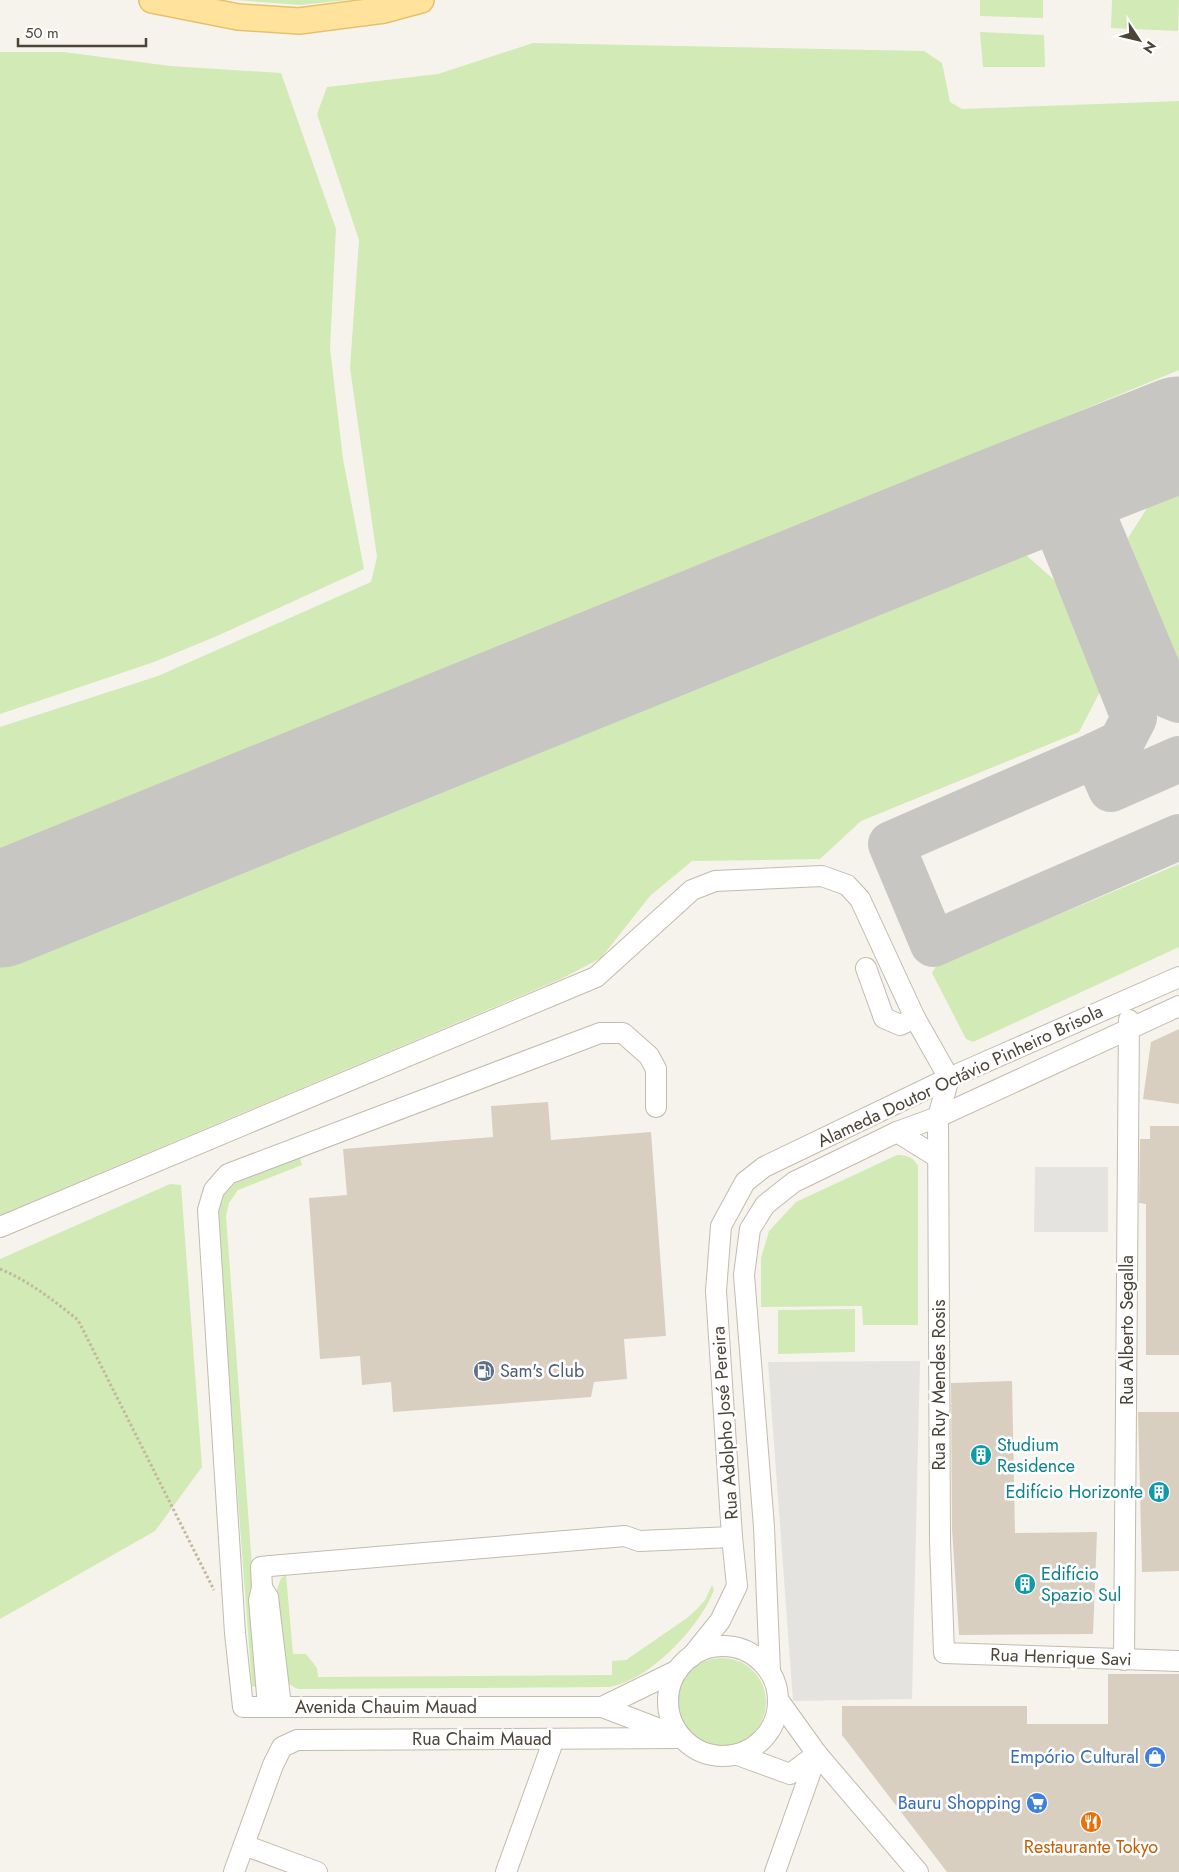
<svg xmlns="http://www.w3.org/2000/svg" width="1179" height="1872" font-family="Jost,sans-serif">
<style>
.green{fill:#d2eab5}
.parking{fill:#e5e3e0}
.lines{fill:none;stroke-linecap:round;stroke-linejoin:round}
.taxiway{stroke:#c8c6c3;stroke-width:46}
.runway{stroke:#c8c6c3;stroke-width:115}
.building{fill:#d8cfc1}
.minor-casing{stroke:#c2bbae;stroke-width:22}
.major-casing{stroke:#e6c16a;stroke-width:28}
.path{stroke:#c4b79f;stroke-width:3;stroke-dasharray:2.5 2.5;stroke-linecap:butt}
.minor{stroke:#fff;stroke-width:20}
.major{stroke:#ffe39c;stroke-width:25}
.labels{text-anchor:middle;dominant-baseline:central;stroke-width:5;stroke-linejoin:round;paint-order:stroke}
.street-label{font-size:18px;fill:#4b4439;stroke:#fff}
.service-label{font-size:18px;fill:#4e5e75;stroke:#fff;text-anchor:start}
.culture-label{font-size:18px;fill:#0d838f;stroke:#fff;text-anchor:start}
.shop-label{font-size:18px;fill:#366cbe;stroke:#fff;text-anchor:end}
.food-label{font-size:18px;fill:#c56008;stroke:#fff}
</style>
<rect width="100%" height="100%" fill="#f6f3ec"/>
<!-- green -->
<g class="green">
<polygon points="236,0 348,0 300,5"/>
<polygon points="980,0 1043,0 1043,18 980,16"/>
<polygon points="1112,0 1179,0 1178,31 1111,28"/>
<polygon points="980,32 1044,35 1045,67 983,67"/>
<polygon points="533,43 924,51 942,63 950,102 962,109 1179,101 1179,370 0,857 0,727 158,676 371,582 377,557 350,368 359,240 317,114 327,87 438,74"/>
<polygon points="0,52 64,52 170,66 281,73 336,229 330,348 343,459 364,569 217,636 154,662 0,714"/>
<polygon points="1179,485 1179,660 1176,659 1128,538 1156,494"/>
<polygon points="994,551 1026,555 1061,586 1103,686 1079,732 861,821 820,859 692,861 650,896 601,958 561,979 0,1215 0,965"/>
<polygon points="1179,864 1179,947 973,1042 966,1039 932,973 936,966"/>
<path d="M897,1155C907,1155 913,1157 918,1166V1325H863L862,1306L761,1307V1258L769,1231L796,1202Z"/>
<polygon points="300,1158 302,1165 238,1190 229,1203 226,1216 261,1687 258,1688 252,1686 217,1219 219,1201 235,1183"/>
<polygon points="170,1184 181,1185 202,1467 155,1531 0,1619 0,1259"/>
<polygon points="855,1309 855,1352 778,1354 778,1310"/>
<path d="M286,1575L293,1654H306L317,1668L318,1677L612,1675V1661L626,1660L687,1618L696,1610L705,1600L712,1585L714,1590C702,1622 663,1664 632,1679C625,1683 617,1685 610,1687L298,1689C289,1685 285,1681 283,1672L277,1590L281,1578Z"/>
<circle cx="722" cy="1702" r="44"/>
</g>
<!-- parking -->
<g class="parking">
<polygon points="1035,1167 1108,1167 1108,1232 1034,1232"/>
<polygon points="920,1361 912,1699 793,1701 768,1362"/>
</g>
<g class="lines">
<!-- taxiway -->
<g class="taxiway">
<polyline points="1130,454 1093,515 1169,696 1179,700"/>
<polyline points="1001,504 1059,530 1134,718 1121,743 1096,755"/>
<polyline points="1179,759 1111,789 1096,755 891,844 933,944 1179,837"/>
</g>
<!-- runway -->
<polyline class="runway" points="0,910 1001,504 1179,434"/>
</g>
<!-- building -->
<g class="building">
<polygon points="1179,1029 1179,1104 1143,1099 1151,1042"/>
<polygon points="548,1102 551,1140 651,1132 666,1336 624,1339 627,1379 594,1382 591,1397 393,1412 391,1382 362,1385 360,1356 320,1359 309,1198 347,1195 343,1149 493,1137 491,1106"/>
<polygon points="1150,1126 1179,1126 1179,1355 1146,1355 1146,1204 1139,1203 1140,1139 1150,1139"/>
<polygon points="1012,1381 1015,1533 1097,1532 1093,1634 959,1635 952,1529 951,1383"/>
<polygon points="1138,1412 1179,1412 1179,1571 1142,1572"/>
<polygon points="1108,1674 1179,1674 1179,1872 947,1872 842,1735 842,1706 1027,1706 1027,1724 1108,1724"/>
</g>
<g class="lines">
<!-- minor casing -->
<g class="minor-casing">
<g id="minor">
<polyline points="866,968 884,1018 900,1025 915,1018"/>
<polyline points="897,1132 937,1157"/>
<polyline points="0,1227 596,977 692,890 715,881 822,876 847,885 860,899 915,1018 949,1078 938,1117 940,1542 944,1653 1179,1661"/>
<polyline points="262,1588 261,1567 270,1566 625,1536 639,1541 732,1537"/>
<circle cx="723" cy="1701" r="55"/>
<polyline points="691,1657 720,1621 737,1586 732,1537 716,1291 721,1226 745,1182 764,1167 949,1078 1179,977"/>
<polyline points="1124,1660 1129,1020"/>
<polyline points="770,1672 764,1527 744,1275 750,1229 765,1205 794,1182 897,1132 938,1117 1179,1006"/>
<polyline points="779,1701 817,1754 918,1872"/>
<polyline points="268,1706 259,1600 262,1588 268,1597 281,1706"/>
<polyline points="602,1707 243,1707 235,1633 208,1210 214,1190 228,1174 600,1033 623,1033 649,1056 656,1069 656,1107"/>
<polyline points="673,1734 602,1707 678,1670"/>
<polyline points="738,1755 790,1774 817,1754"/>
<polyline points="244,1845 317,1872"/>
<polyline points="234,1872 273,1765 282,1747 297,1740 682,1738"/>
<polyline points="506,1872 554,1739"/>
<polyline points="775,1872 817,1754"/>
</g>
</g>
<!-- major casing -->
<g class="major-casing">
<polyline id="major" points="152,0 238,17 299,21 384,10 421,0"/>
</g>
<!-- path -->
<path class="path" d="M0,1269C29,1281 53,1300 78,1320L214,1590"/>
<!-- minor -->
<use href="#minor" class="minor"/>
<!-- major -->
<use href="#major" class="major"/>
</g>
<!-- icons -->
<defs>
<g id="fuel-disc" transform="scale(1.125)"><circle r="9.5" fill="#5c6f8a" stroke="#fff"/><path d="M-5.5-6h7V0h2V4h1.3V-2.5L3-4.5l.8-.8L6-3V5H2.5V1h-1V6h-7ZM-4.2-4.7v3.2H.2V-4.7Z" fill="#fff"/></g>
<g id="building-disc" transform="scale(1.125)"><circle r="9.5" fill="#0f9aa8" stroke="#fff"/><path d="M-4-6H4V6H1V3H-1V6H-4ZM-2.5-4.3h1.7v1.8h-1.7ZM.8-4.3h1.7v1.8H.8ZM-2.5-1h1.7V.8h-1.7ZM.8-1h1.7V.8H.8Z" fill="#fff"/></g>
<g id="shop-disc" transform="scale(1.125)"><circle r="9.5" fill="#3f7fe0" stroke="#fff"/><path d="M-5-2.5h2.3a2.7 3.5 0 0 1 5.4 0H5L5.5 6h-11ZM-1.5-2.5h3a1.5 2.3 0 0 0-3 0Z" fill="#fff"/></g>
<g id="supermarket-disc" transform="scale(1.125)"><circle r="9.5" fill="#3f7fe0" stroke="#fff"/><path d="M-6-5.5h2.5l.6 2H6L4.5 2H-2.5L-4.4-4H-6ZM-1.5 3.2a1.3 1.3 0 1 0 .1 0ZM3 3.2a1.3 1.3 0 1 0 .1 0Z" fill="#fff"/></g>
<g id="restaurant-disc" transform="scale(1.125)"><circle r="9.5" fill="#e8710a" stroke="#fff"/><path d="M-5-6h1v4h1v-4h1v4h1v-4h1v5L-1.5 .5V6h-2V.5L-5-1ZM5-6V6H3V1.5H1.5Q1.5-4 5-6Z" fill="#fff"/></g>
</defs>
<g fill-rule="evenodd">
<use href="#fuel-disc" x="484" y="1371"/>
<use href="#building-disc" x="981" y="1455"/>
<use href="#building-disc" x="1159" y="1492"/>
<use href="#building-disc" x="1025" y="1584"/>
<use href="#shop-disc" x="1155" y="1757"/>
<use href="#supermarket-disc" x="1037" y="1803"/>
<use href="#restaurant-disc" x="1091" y="1822"/>
</g>
<g class="labels">
<!-- street labels -->
<g class="street-label">
<text transform="translate(960 1076) rotate(-25)">Alameda Doutor Octávio Pinheiro Brisola</text>
<text transform="translate(1127 1330) rotate(-90)">Rua Alberto Segalla</text>
<text transform="translate(939 1385) rotate(-90)">Rua Ruy Mendes Rosis</text>
<text transform="translate(725 1423) rotate(-94)">Rua Adolpho José Pereira</text>
<text transform="translate(1061 1657) rotate(2)">Rua Henrique Savi</text>
<text x="386" y="1707">Avenida Chauim Mauad</text>
<text x="482" y="1739">Rua Chaim Mauad</text>
</g>
<!-- service labels -->
<g class="service-label">
<text x="500" y="1371">Sam's Club</text>
</g>
<!-- culture labels -->
<g class="culture-label">
<text x="997" y="1445">Studium<tspan x="997" dy="21">Residence</tspan></text>
<text x="1143" y="1492" text-anchor="end">Edifício Horizonte</text>
<text x="1041" y="1574">Edifício<tspan x="1041" dy="21">Spazio Sul</tspan></text>
</g>
<!-- shop labels -->
<g class="shop-label">
<text x="1139" y="1757">Empório Cultural</text>
<text x="1021" y="1803">Bauru Shopping</text>
</g>
<!-- food labels -->
<g class="food-label">
<text x="1091" y="1847">Restaurante Tokyo</text>
</g>
</g>
<!-- north arrow -->
<g transform="translate(1139 40) rotate(125)" stroke="#ffffff" stroke-width="4" paint-order="stroke">
<path d="M0-4L9 19L0 12L-9 19Z" fill="#4b4439"/>
<text y="-8" font-size="14" font-weight="bold" text-anchor="middle" fill="#4b4439">N</text>
</g>
<!-- scale -->
<path d="M18 38v8h128v-8" fill="none" stroke="#4b4439" stroke-width="2.5"/>
<text x="25" y="38" font-size="15" fill="#4b4439" stroke="#ffffff" stroke-width="4" paint-order="stroke">50 m</text>
</svg>
